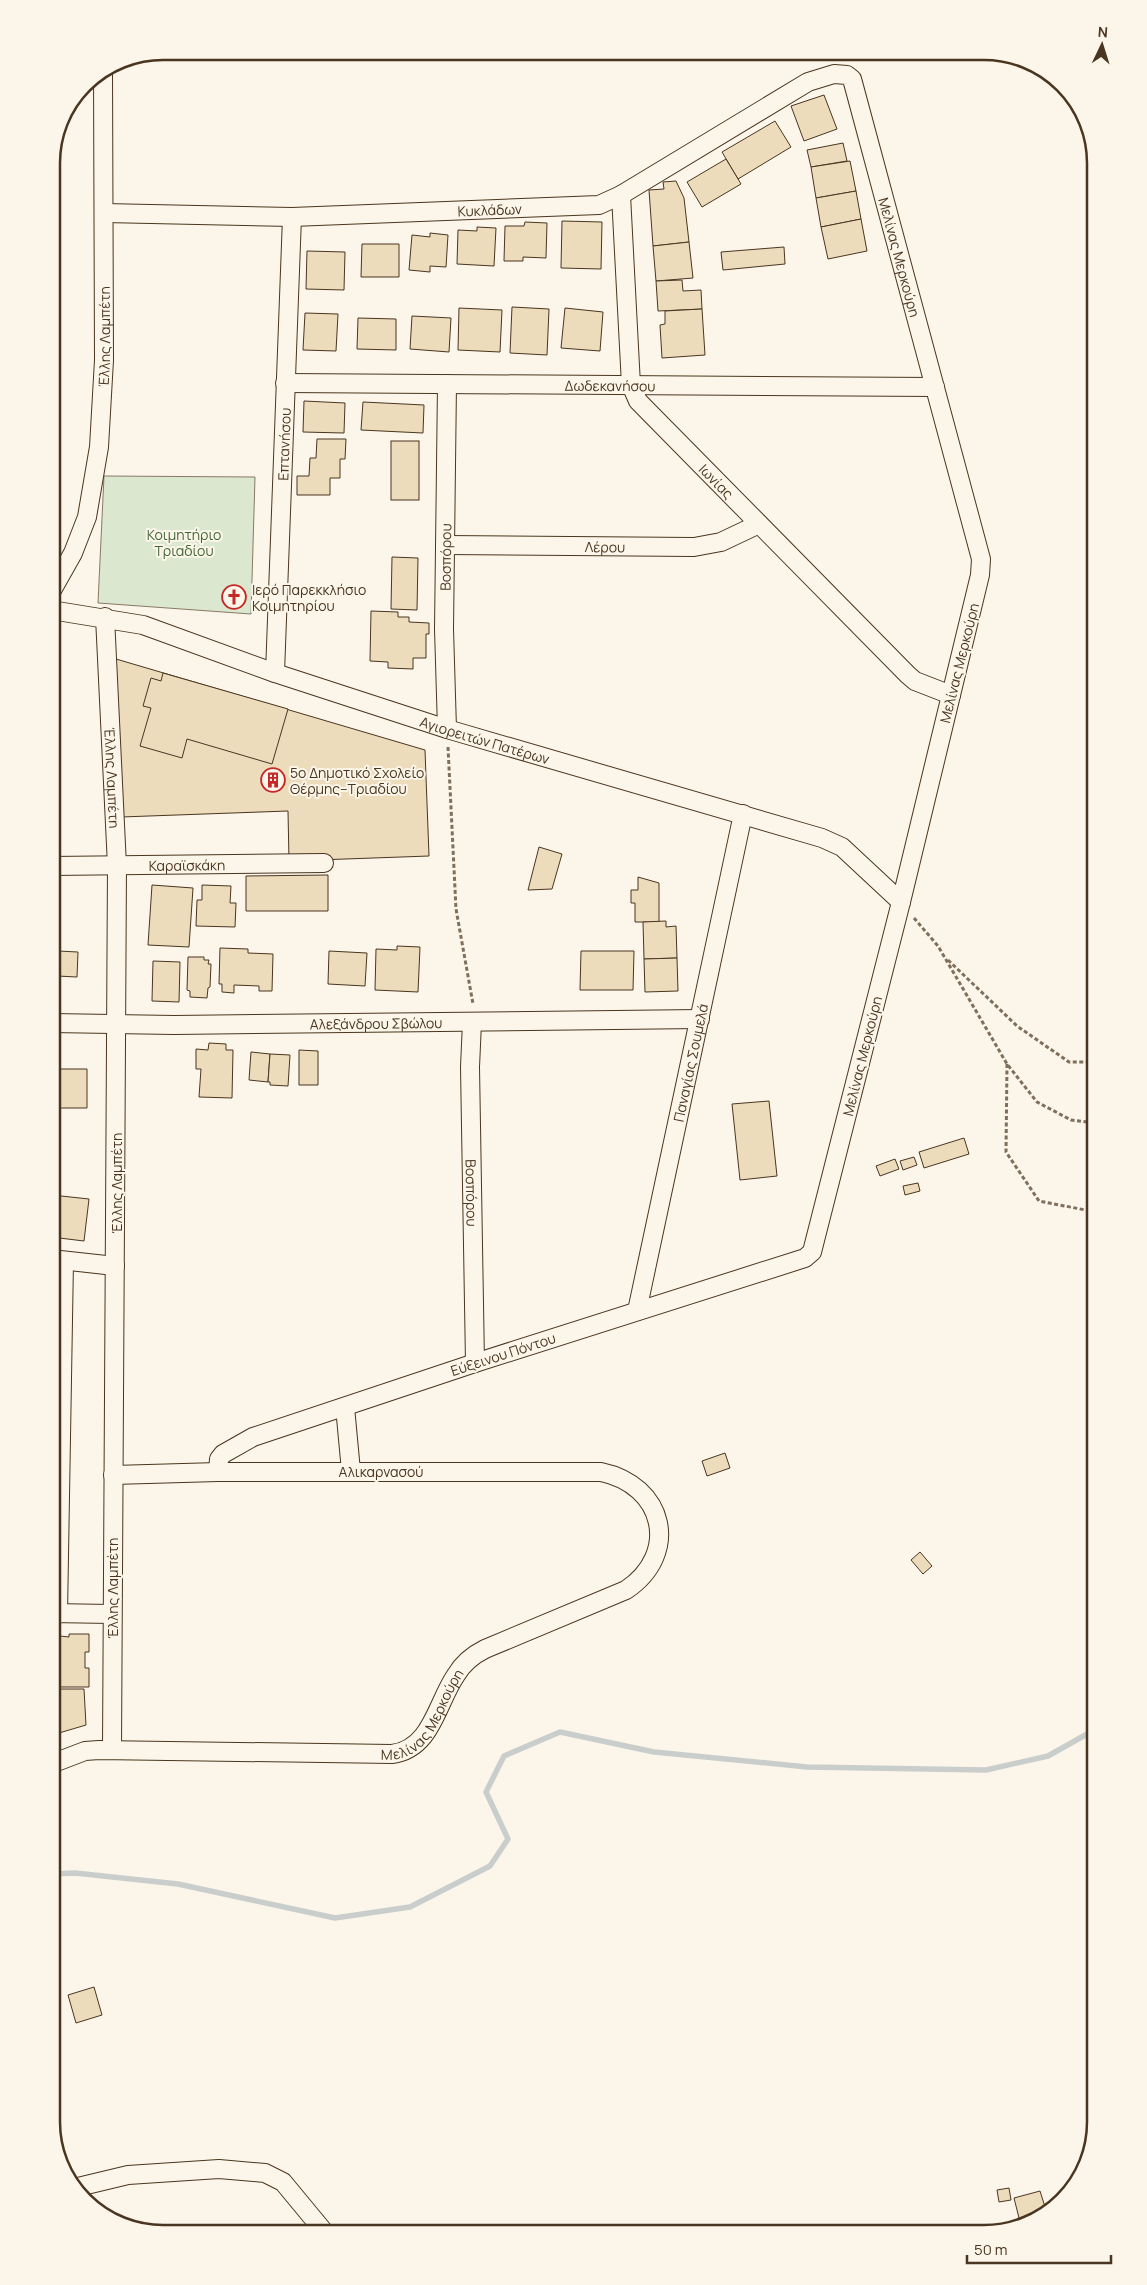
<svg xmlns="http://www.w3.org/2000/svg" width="1147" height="2285" font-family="Manrope,sans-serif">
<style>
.green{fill:#dce7d0;stroke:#887966}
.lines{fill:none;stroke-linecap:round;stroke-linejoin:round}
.stream{stroke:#c9cecd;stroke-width:5.5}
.building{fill:#ecdcbc;stroke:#4a3520}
.minor-casing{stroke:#4a3520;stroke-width:20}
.path{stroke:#7f6f5c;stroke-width:3;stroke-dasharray:4 2.5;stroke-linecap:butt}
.minor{stroke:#fbf6e9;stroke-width:18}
.labels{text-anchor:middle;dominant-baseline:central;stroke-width:4;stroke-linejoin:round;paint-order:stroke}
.street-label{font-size:14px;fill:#4a3520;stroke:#fbf6e9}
.park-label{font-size:14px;fill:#436837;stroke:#fbf6e9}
.poi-label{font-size:14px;fill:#4a3520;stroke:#fbf6e9;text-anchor:start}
.rim{fill:none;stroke:#4a3520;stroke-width:2.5}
</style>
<rect width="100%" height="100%" fill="#fbf6e9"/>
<!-- green -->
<polygon class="green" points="104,476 255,477 251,614 98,603"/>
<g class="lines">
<!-- stream -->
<polyline class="stream" points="51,1874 75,1873 178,1884 335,1918 410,1907 490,1866 508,1839 486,1792 504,1756 560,1732 654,1752 807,1767 986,1770 1048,1756 1096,1729"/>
</g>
<!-- building -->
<g class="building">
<polygon points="824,95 837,129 804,141 791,106"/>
<polygon points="775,121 791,147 738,179 722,152"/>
<polygon points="843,143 847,161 811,167 807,150"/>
<polygon points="726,159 741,184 702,207 687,182"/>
<polygon points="850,161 856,191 816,198 811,167"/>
<polygon points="676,181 684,198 689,242 653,246 649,190 664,189 663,182"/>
<polygon points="856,191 861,219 821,227 816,198"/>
<polygon points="861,219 867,251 828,259 821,227"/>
<polygon points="562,221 602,222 601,269 561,268"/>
<polygon points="525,222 547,223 546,258 523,257 523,261 504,261 505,226 524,226"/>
<polygon points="477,227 496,228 494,266 457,264 458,230 477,231"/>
<polygon points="430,233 448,235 446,267 430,266 430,272 409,270 412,235 430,237"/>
<polygon points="689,242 693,278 656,281 653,246"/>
<polygon points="362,244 399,244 399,277 361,277"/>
<polygon points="784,247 785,264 723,270 721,252"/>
<polygon points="307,251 345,252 344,290 306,289"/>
<polygon points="682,280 683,291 701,290 702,309 658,311 656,281"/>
<polygon points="512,307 549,309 547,355 510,353"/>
<polygon points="459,308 502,310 500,352 458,350"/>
<polygon points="565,308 603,312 600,351 561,348"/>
<polygon points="702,309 705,355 662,358 660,325 665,324 665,311"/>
<polygon points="305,313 338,314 336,351 303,350"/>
<polygon points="412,316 451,318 449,352 410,349"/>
<polygon points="358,318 396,319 396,350 357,349"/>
<polygon points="304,401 345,403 344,433 303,432"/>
<polygon points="363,402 424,405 423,433 361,430"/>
<polygon points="317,439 346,439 345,459 340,459 340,478 330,478 330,495 297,495 297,476 309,476 310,458 316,458"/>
<rect x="391" y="441" width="28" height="59"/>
<polygon points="392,557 418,558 417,610 391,609"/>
<polygon points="224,590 245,591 244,603 223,602"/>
<polygon points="371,611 398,612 398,617 409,617 409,622 429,623 429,634 426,634 426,658 413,658 413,669 388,668 388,662 370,661"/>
<polygon points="116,659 425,750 429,856 289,861 288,811 121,817"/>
<polygon points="163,673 288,709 272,764 187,739 182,758 140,746 151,708 143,706 151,678 161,681"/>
<polygon points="51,782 54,782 55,814 51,814"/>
<polygon points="539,847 562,854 552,889 528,890"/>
<polygon points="328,875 328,911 246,911 246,876"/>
<polygon points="638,877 659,883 659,922 635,922 635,903 631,903 631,890 638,890"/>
<polygon points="152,885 193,888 189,947 148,945"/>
<polygon points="202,885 231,886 230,903 236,903 235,927 196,926 197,900 202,900"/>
<polygon points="666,921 666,927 676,926 677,958 644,959 643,922"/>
<polygon points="51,944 58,945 58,951 78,952 77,977 57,976 57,984 51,984"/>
<polygon points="397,946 420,947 418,992 375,990 376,949 397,950"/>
<polygon points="220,948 248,949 248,953 273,954 272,991 259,991 259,986 234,985 234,993 222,992 222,984 219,984"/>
<polygon points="329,951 367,953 365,986 328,984"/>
<polygon points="581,951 634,951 633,990 580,990"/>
<polygon points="188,957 204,957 204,960 209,960 208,964 211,964 210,987 208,988 207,998 190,997 190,991 187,990"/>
<polygon points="677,958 678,991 645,992 644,959"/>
<polygon points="153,961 180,962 179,1002 152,1001"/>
<polygon points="209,1043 226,1044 226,1050 233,1050 232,1098 199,1097 201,1069 196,1069 196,1049 208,1050"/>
<polygon points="299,1050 318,1051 318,1085 299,1085"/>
<polygon points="251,1052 270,1054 268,1082 249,1080"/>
<polygon points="270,1054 290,1055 288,1086 270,1085 270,1082 268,1082"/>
<polygon points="59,1069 87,1069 87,1108 58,1108"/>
<polygon points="769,1101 777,1176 740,1180 732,1104"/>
<polygon points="964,1138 969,1154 924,1168 919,1152"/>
<polygon points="914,1157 917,1165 903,1170 900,1161"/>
<polygon points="895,1159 899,1169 880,1176 876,1166"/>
<polygon points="918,1183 920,1191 905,1195 903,1186"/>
<polygon points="52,1195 89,1199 84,1241 51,1237"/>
<polygon points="725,1453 730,1468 707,1476 702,1461"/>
<polygon points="920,1552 932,1566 923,1574 911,1560"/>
<polygon points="69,1634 89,1634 89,1652 85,1652 85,1668 89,1668 89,1687 51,1687 52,1668 55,1668 55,1660 51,1660 51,1635 69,1637"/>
<polygon points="58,1689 84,1689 86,1725 59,1733 51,1713 51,1707 58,1705"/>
<polygon points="51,1713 59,1733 51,1735"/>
<polygon points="94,1987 102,2015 76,2023 68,1995"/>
<polygon points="1009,2188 1011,2200 999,2202 997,2190"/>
<polygon points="1040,2191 1046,2210 1019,2218 1014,2198"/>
</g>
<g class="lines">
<!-- minor casing -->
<g class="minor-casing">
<g id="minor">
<path id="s1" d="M621,195L631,385L638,401L908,675L915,681L951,695"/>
<path id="s2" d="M104,213L292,217L599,205L621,195L808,82L834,74L847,75L852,79L855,90L981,559L980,575L901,902L812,1252L805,1258L475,1363L253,1437L223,1454L219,1459L218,1472"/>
<path id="s3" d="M285,383L935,387"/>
<path id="s4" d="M445,545L694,547L721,542L759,524"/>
<path id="s5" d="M51,592L73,553L87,517L99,447L104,360L103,71"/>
<path id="s6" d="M51,610L143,625L275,673L447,729L822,838L842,847L901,902"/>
<path id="s7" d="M105,617L117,866L112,1749"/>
<path id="s8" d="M275,673L292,217"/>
<path id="s9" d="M447,729L444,629L447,384"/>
<path id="s10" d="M51,866L324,863"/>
<path id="s11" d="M472,1022L470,1067L475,1363"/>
<path id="s12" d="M51,1023L174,1025L700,1019"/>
<polyline points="51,1259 115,1266"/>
<path id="s13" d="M637,1311L743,814"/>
<polyline points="345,1407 351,1471"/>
<polyline points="51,1613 111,1614"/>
<polyline points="58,1614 64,1261"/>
<path id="s14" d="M51,1764L85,1751L99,1750L392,1754C432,1749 437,1702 456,1675C463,1663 473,1655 485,1649L626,1590C681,1553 664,1485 601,1472H218L113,1475"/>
<polyline points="78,2187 128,2175 219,2169 265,2173 283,2182 326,2234"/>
</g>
</g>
<!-- path -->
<g class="path">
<polyline points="851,60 854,51"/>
<polyline points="448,747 456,909 473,1004"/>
<polyline points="914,918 938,946 1007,1064 1037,1102 1071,1120 1096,1123"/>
<polyline points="948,960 1017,1026 1069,1062 1096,1062"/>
<polyline points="1007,1064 1006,1152 1039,1201 1096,1212"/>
</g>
<!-- minor -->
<use href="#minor" class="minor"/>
</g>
<!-- icons -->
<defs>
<g id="church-ring" transform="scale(1.25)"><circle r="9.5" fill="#fbf6e9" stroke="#c62828" stroke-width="1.5"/><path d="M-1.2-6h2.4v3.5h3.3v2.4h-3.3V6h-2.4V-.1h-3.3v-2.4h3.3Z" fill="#c62828"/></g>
<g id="building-ring" transform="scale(1.25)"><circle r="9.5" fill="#fbf6e9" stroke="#c62828" stroke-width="1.5"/><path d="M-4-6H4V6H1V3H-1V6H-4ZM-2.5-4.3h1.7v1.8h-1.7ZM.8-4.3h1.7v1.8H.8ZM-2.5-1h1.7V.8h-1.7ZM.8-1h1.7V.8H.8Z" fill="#c62828"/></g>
</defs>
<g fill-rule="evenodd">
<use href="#church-ring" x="234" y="597"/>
<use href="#building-ring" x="273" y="780"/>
</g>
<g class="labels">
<!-- street labels -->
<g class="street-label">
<text stroke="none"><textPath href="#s2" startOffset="386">Κυκλάδων</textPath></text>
<text stroke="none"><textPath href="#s2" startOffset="969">Μελίνας Μερκούρη</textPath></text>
<text stroke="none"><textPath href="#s5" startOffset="265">Έλλης Λαμπέτη</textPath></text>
<text stroke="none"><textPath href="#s3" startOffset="325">Δωδεκανήσου</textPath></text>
<text stroke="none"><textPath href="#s8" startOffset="229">Επτανήσου</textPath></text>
<text stroke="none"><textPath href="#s1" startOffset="320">Ιωνίας</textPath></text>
<text stroke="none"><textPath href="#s4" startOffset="160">Λέρου</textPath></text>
<text stroke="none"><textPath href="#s9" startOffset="172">Βοσπόρου</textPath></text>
<text transform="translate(959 663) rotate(-76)">Μελίνας Μερκούρη</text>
<text stroke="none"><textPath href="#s6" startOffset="454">Αγιορειτών Πατέρων</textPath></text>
<text stroke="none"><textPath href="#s7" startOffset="161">Έλλης Λαμπέτη</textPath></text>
<text stroke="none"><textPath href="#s10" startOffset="136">Καραϊσκάκη</textPath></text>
<text stroke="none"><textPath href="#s12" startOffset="325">Αλεξάνδρου Σβώλου</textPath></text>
<text transform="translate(862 1056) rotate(-76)">Μελίνας Μερκούρη</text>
<text stroke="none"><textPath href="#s13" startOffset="254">Παναγίας Σουμελά</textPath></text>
<text transform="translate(116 1183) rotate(-90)">Έλλης Λαμπέτη</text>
<text stroke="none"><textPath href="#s11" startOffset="171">Βοσπόρου</textPath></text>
<text transform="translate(503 1354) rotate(-18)">Εύξεινου Πόντου</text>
<text x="381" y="1471">Αλικαρνασού</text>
<text transform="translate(112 1588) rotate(-90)">Έλλης Λαμπέτη</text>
<text stroke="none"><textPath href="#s14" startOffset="394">Μελίνας Μερκούρη</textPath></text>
</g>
<!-- park labels -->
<g class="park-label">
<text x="184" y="534">Κοιμητήριο<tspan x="184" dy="16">Τριαδίου</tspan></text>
</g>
<!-- poi labels -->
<g class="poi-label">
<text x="252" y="589">Ιερό Παρεκκλήσιο<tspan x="252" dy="16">Κοιμητηρίου</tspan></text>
<text x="290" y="772">5ο Δημοτικό Σχολείο<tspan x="290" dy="16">Θέρμης–Τριαδίου</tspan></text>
</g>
</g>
<!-- crop -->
<path d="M0 0H1147V2285H0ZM163 60H984A103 103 0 0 1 1087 163V2122A103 103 0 0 1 984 2225H163A103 103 0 0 1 60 2122V163A103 103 0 0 1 163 60Z" fill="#fbf6e9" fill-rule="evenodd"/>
<path class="rim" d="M163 60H984A103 103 0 0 1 1087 163V2122A103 103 0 0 1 984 2225H163A103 103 0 0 1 60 2122V163A103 103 0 0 1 163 60Z"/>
<!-- north arrow -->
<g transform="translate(1102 45) rotate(4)" stroke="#fbf6e9" stroke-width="4" paint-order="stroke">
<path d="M0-4L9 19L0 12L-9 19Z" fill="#4a3520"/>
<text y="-8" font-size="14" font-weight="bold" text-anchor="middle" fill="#4a3520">N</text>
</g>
<!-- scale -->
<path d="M967 2255v8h144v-8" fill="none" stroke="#4a3520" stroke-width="2.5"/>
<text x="974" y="2255" font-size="15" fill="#4a3520" stroke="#fbf6e9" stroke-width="4" paint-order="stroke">50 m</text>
</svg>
